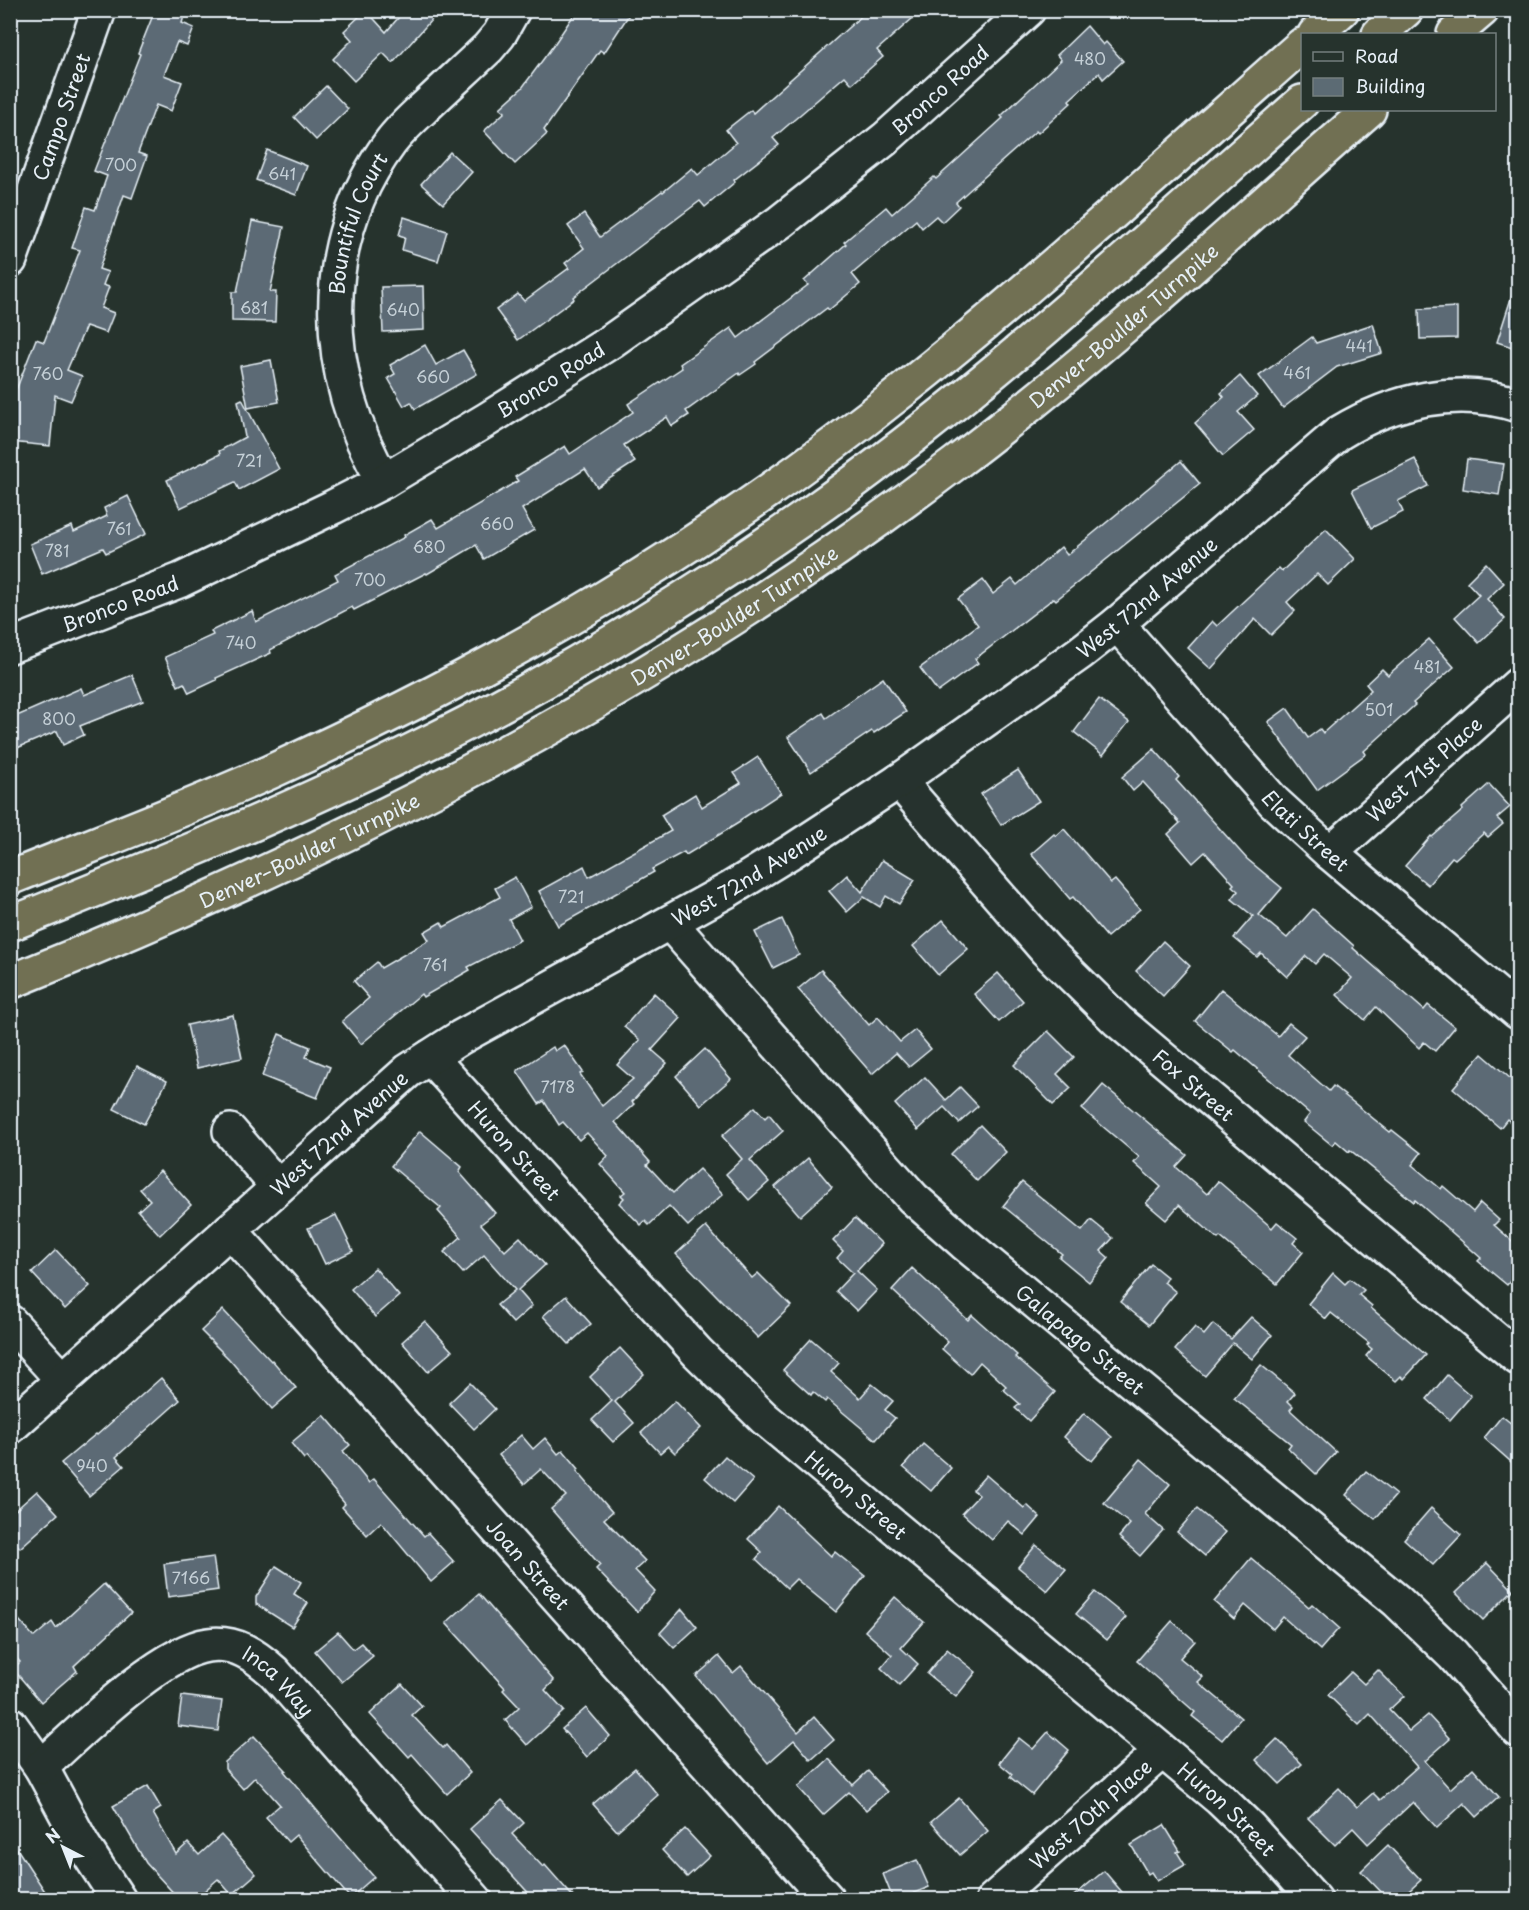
<svg xmlns="http://www.w3.org/2000/svg" width="1529" height="1910" font-family="'Playpen Sans',sans-serif">
<style>
.building{fill:#5c6b74;stroke:#e8f1f8;stroke-width:1.5}
.lines{fill:none;stroke-linecap:round;stroke-linejoin:round}
.minor-casing{stroke:#e8f1f8;stroke-width:38}
.highway-casing{stroke:#e8f1f8;stroke-width:38}
.minor{stroke:#26332d;stroke-width:33}
.highway{stroke:#716f52;stroke-width:33}
.labels{text-anchor:middle;dominant-baseline:central;stroke-width:4.5;stroke-linejoin:round;paint-order:stroke}
.number-label{font-size:16px;fill:#c5d0d7}
.street-label{font-size:20px;fill:#e8f1f8;stroke:#26332d}
</style>
<rect width="100%" height="100%" fill="#26332d"/>
<filter id="ink" filterUnits="userSpaceOnUse"><feTurbulence type="fractalNoise" baseFrequency=".0167" numOctaves="2"/><feDisplacementMap in="SourceGraphic" scale="12" xChannelSelector="R" yChannelSelector="G"/><feConvolveMatrix kernelMatrix="1 2 1 2 8 2 1 2 1" color-interpolation-filters="sRGB"/></filter>
<g filter="url(#ink)">
<!-- building -->
<g class="building">
<polygon points="155,10 186,10 182,23 194,28 187,46 177,42 164,75 182,82 171,111 156,105 138,153 147,156 132,198 124,195 99,269 108,272 103,285 109,287 101,308 114,313 106,333 86,326 67,370 82,376 71,401 55,395 50,446 10,442 16,390 36,339 44,342 80,250 72,248 86,207 95,210 107,176 94,171 140,54 138,53"/>
<polygon points="366,10 386,32 405,10 440,10 393,63 383,53 354,81 333,59 352,40 344,31"/>
<polygon points="577,10 632,10 604,53 600,50 544,130 547,134 515,164 484,131 505,112 500,108 522,88 553,46"/>
<polygon points="868,10 922,10 877,50 883,57 852,84 845,76 773,138 779,145 734,180 735,182 705,207 700,201 619,262 573,297 574,299 518,340 496,310 518,294 524,301 569,268 565,263 584,248 568,226 584,214 600,237 662,191 663,192 692,168 698,175 736,143 726,130 751,110 753,113"/>
<polygon points="1087,26 1103,45 1106,42 1123,61 1103,79 1099,73 1069,100 1071,103 1038,133 1036,131 956,202 959,206 942,222 936,216 922,228 916,220 852,274 860,284 829,310 827,308 755,362 756,364 740,375 739,373 686,411 689,415 672,426 667,417 624,445 635,462 597,487 585,469 522,509 534,530 484,559 476,545 427,574 426,573 354,610 352,607 270,650 271,653 216,678 217,680 189,693 184,683 178,686 165,657 213,635 211,631 252,611 256,622 338,580 335,574 405,537 404,535 432,519 438,528 518,481 515,477 565,446 570,454 633,412 628,404 682,368 680,364 731,328 738,338 808,285 804,281 846,244 844,242 886,207 892,214 934,177 936,179 1003,118 1001,116 1061,60 1057,55"/>
<polygon points="326,86 348,109 316,140 294,117"/>
<polygon points="267,150 307,166 296,195 256,180"/>
<polygon points="450,152 472,172 443,204 421,184"/>
<polygon points="404,217 447,231 438,261 402,250 405,237 399,235"/>
<polygon points="252,221 284,227 270,292 276,292 275,322 232,321 232,292 237,292"/>
<polygon points="423,286 424,330 383,332 381,287"/>
<polygon points="1514,289 1518,289 1518,349 1497,342"/>
<polygon points="1457,307 1457,338 1420,339 1419,309"/>
<polygon points="1373,324 1382,353 1337,367 1283,408 1259,376 1312,337 1316,343"/>
<polygon points="425,345 436,365 463,350 477,374 415,409 411,402 404,406 388,378 395,374 390,365"/>
<polygon points="271,360 279,402 248,408 240,366"/>
<polygon points="1240,376 1257,396 1238,412 1254,430 1223,456 1195,423 1224,397 1221,393"/>
<polygon points="242,399 279,469 239,490 235,482 180,508 167,480 220,454 219,451 245,437 238,401"/>
<polygon points="1415,459 1428,486 1398,501 1403,512 1371,528 1352,490"/>
<polygon points="1467,459 1504,464 1499,495 1463,489"/>
<polygon points="1181,461 1200,484 1056,600 1054,598 975,659 978,663 938,692 920,668 978,625 958,599 983,580 993,594 1012,579 1017,585 1061,547 1067,555"/>
<polygon points="128,496 146,534 106,553 103,548 42,574 30,544 72,526 74,532 107,516 104,508"/>
<polygon points="1326,529 1355,559 1328,585 1317,574 1287,602 1295,611 1271,635 1255,619 1211,669 1188,648 1212,621 1217,626 1279,568 1282,571"/>
<polygon points="1486,563 1504,583 1487,599 1505,619 1479,643 1455,617 1479,595 1467,582"/>
<polygon points="1429,639 1454,667 1413,703 1415,705 1364,751 1366,754 1317,790 1268,722 1287,708 1308,738 1320,729 1323,733 1371,690 1366,684 1382,669 1388,675"/>
<polygon points="132,675 143,701 80,726 84,735 63,745 57,731 10,751 10,719 81,688 84,695"/>
<polygon points="883,678 906,712 874,733 872,731 811,772 788,737 823,713 826,718"/>
<polygon points="1099,699 1129,722 1103,755 1074,732"/>
<polygon points="1154,749 1179,777 1176,780 1247,859 1282,888 1259,915 1287,938 1313,909 1354,946 1353,948 1424,1010 1428,1005 1455,1027 1435,1051 1424,1042 1419,1048 1376,1007 1365,1020 1337,995 1352,978 1324,954 1315,964 1306,956 1287,977 1261,953 1257,957 1234,938 1253,916 1232,899 1238,891 1232,886 1234,884 1205,852 1193,863 1168,834 1180,823 1143,782 1133,791 1122,777"/>
<polygon points="758,757 781,793 740,820 740,822 686,855 684,852 652,869 654,872 558,926 539,891 584,866 589,877 671,831 661,815 695,794 702,807 741,783 734,773"/>
<polygon points="1018,770 1039,801 1001,825 981,794"/>
<polygon points="1489,784 1510,807 1497,818 1503,824 1488,837 1484,833 1455,859 1452,857 1428,885 1405,866 1431,836 1432,837 1463,810 1462,808"/>
<polygon points="1064,829 1111,883 1115,880 1140,909 1107,937 1073,897 1070,899 1031,854 1054,834 1056,836"/>
<polygon points="882,860 915,880 899,904 886,896 880,907 864,897 847,912 829,891 847,875 862,892"/>
<polygon points="515,877 531,907 509,919 520,940 468,967 470,970 423,997 421,994 361,1044 342,1021 369,998 354,981 377,962 381,968 429,940 424,932 441,922 444,927 500,897 495,888"/>
<polygon points="782,919 799,955 773,968 755,932"/>
<polygon points="943,920 968,949 938,975 913,946"/>
<polygon points="1163,941 1190,966 1163,996 1136,971"/>
<polygon points="821,970 869,1025 878,1017 900,1042 915,1030 931,1049 909,1067 896,1053 872,1074 798,989"/>
<polygon points="998,973 1023,1001 999,1022 974,994"/>
<polygon points="1221,989 1278,1036 1289,1023 1305,1036 1288,1055 1329,1091 1333,1086 1390,1132 1392,1130 1421,1153 1412,1165 1441,1189 1443,1186 1473,1212 1480,1203 1499,1220 1494,1225 1518,1246 1518,1271 1507,1285 1478,1261 1481,1258 1415,1200 1414,1202 1350,1150 1349,1152 1336,1141 1332,1145 1304,1122 1310,1114 1235,1050 1233,1052 1195,1021"/>
<polygon points="654,993 681,1018 652,1050 667,1063 632,1102 634,1104 615,1122 650,1162 647,1165 673,1193 699,1169 723,1194 688,1226 669,1206 649,1225 645,1221 641,1225 619,1203 624,1198 621,1195 625,1192 600,1164 608,1156 587,1133 579,1140 563,1122 559,1125 544,1101 539,1104 517,1071 553,1047 555,1051 564,1045 583,1072 580,1074 602,1106 633,1079 617,1065 640,1040 624,1027"/>
<polygon points="233,1015 242,1058 197,1068 187,1025"/>
<polygon points="1048,1031 1074,1057 1057,1074 1071,1088 1053,1105 1014,1065"/>
<polygon points="279,1034 310,1047 306,1057 330,1067 317,1098 262,1076"/>
<polygon points="705,1049 731,1079 701,1105 676,1076"/>
<polygon points="1482,1054 1518,1085 1518,1129 1507,1119 1500,1128 1453,1088"/>
<polygon points="137,1066 167,1081 144,1124 114,1109"/>
<polygon points="925,1077 946,1100 960,1087 978,1106 959,1123 944,1107 918,1130 895,1104"/>
<polygon points="1103,1085 1187,1155 1176,1167 1207,1194 1218,1181 1272,1228 1277,1222 1297,1238 1293,1243 1303,1252 1277,1284 1220,1237 1218,1239 1179,1205 1166,1220 1146,1203 1161,1187 1134,1163 1139,1157 1082,1109"/>
<polygon points="755,1107 765,1118 769,1114 783,1131 750,1160 769,1182 749,1200 726,1174 742,1159 722,1136"/>
<polygon points="980,1125 1006,1152 977,1181 951,1154"/>
<polygon points="420,1131 462,1167 459,1172 495,1213 481,1224 505,1251 520,1237 545,1265 518,1290 532,1306 513,1323 497,1305 515,1290 484,1255 463,1273 444,1252 461,1237 438,1211 441,1208 391,1166"/>
<polygon points="808,1158 832,1187 800,1216 775,1187"/>
<polygon points="160,1171 191,1205 160,1235 138,1211 150,1200 140,1189"/>
<polygon points="1022,1182 1082,1231 1091,1220 1113,1238 1101,1251 1109,1258 1089,1282 1059,1257 1062,1254 1003,1206"/>
<polygon points="336,1215 353,1251 325,1264 308,1228"/>
<polygon points="855,1218 882,1244 857,1271 877,1290 857,1311 836,1291 853,1273 837,1258 843,1251 833,1241"/>
<polygon points="706,1227 752,1278 758,1273 791,1306 758,1338 676,1254"/>
<polygon points="56,1250 90,1286 65,1309 32,1273"/>
<polygon points="1151,1264 1167,1277 1164,1282 1176,1292 1149,1325 1120,1302"/>
<polygon points="375,1268 399,1296 375,1317 351,1289"/>
<polygon points="912,1268 968,1320 972,1315 1017,1355 1015,1357 1055,1392 1029,1421 1015,1408 1020,1404 1003,1389 1006,1386 980,1362 970,1374 942,1349 948,1342 892,1290"/>
<polygon points="1333,1273 1345,1284 1350,1279 1364,1290 1359,1295 1372,1306 1371,1308 1426,1355 1404,1379 1401,1376 1396,1381 1366,1356 1372,1349 1367,1345 1369,1343 1331,1313 1326,1319 1308,1304"/>
<polygon points="566,1296 591,1324 569,1344 543,1316"/>
<polygon points="223,1310 271,1361 272,1360 296,1388 272,1409 229,1359 201,1331"/>
<polygon points="1251,1317 1272,1335 1252,1359 1233,1343 1205,1376 1175,1350 1195,1327 1204,1335 1213,1324 1231,1339"/>
<polygon points="425,1321 452,1351 428,1372 402,1342"/>
<polygon points="811,1339 839,1363 831,1372 860,1398 872,1384 893,1401 885,1410 895,1418 876,1440 827,1399 825,1402 813,1392 811,1395 783,1370"/>
<polygon points="620,1348 644,1374 615,1402 634,1423 613,1442 592,1420 612,1401 590,1377"/>
<polygon points="1261,1365 1295,1393 1288,1401 1293,1406 1290,1410 1336,1452 1316,1474 1288,1448 1291,1444 1234,1398"/>
<polygon points="1447,1375 1471,1396 1450,1420 1427,1399"/>
<polygon points="161,1378 180,1400 116,1457 124,1466 89,1496 61,1463 96,1434 97,1435"/>
<polygon points="470,1383 495,1409 474,1429 449,1403"/>
<polygon points="675,1401 701,1428 675,1453 668,1446 660,1453 641,1433"/>
<polygon points="1084,1413 1112,1437 1092,1461 1064,1437"/>
<polygon points="324,1415 350,1445 343,1451 369,1483 374,1479 424,1536 428,1533 454,1562 431,1582 381,1522 367,1535 342,1507 345,1504 306,1457 304,1459 291,1443"/>
<polygon points="1502,1416 1518,1429 1518,1468 1484,1438"/>
<polygon points="521,1435 533,1449 545,1438 558,1454 563,1450 579,1469 577,1471 612,1512 604,1519 645,1561 635,1570 655,1591 637,1612 596,1569 600,1565 551,1509 566,1496 541,1469 524,1484 499,1455"/>
<polygon points="923,1444 951,1468 931,1491 903,1467"/>
<polygon points="725,1456 753,1480 733,1503 705,1478"/>
<polygon points="1141,1459 1170,1484 1145,1514 1163,1530 1140,1556 1119,1537 1130,1524 1104,1503"/>
<polygon points="1366,1471 1396,1495 1375,1519 1346,1495"/>
<polygon points="986,1475 1024,1508 1027,1505 1040,1517 1025,1535 1008,1521 992,1540 962,1513 979,1495 973,1490"/>
<polygon points="37,1491 58,1514 20,1548 10,1537 10,1515"/>
<polygon points="778,1506 831,1556 835,1552 865,1576 836,1612 796,1579 787,1588 756,1559 762,1552 748,1539"/>
<polygon points="1431,1508 1461,1535 1433,1565 1404,1539"/>
<polygon points="1197,1509 1225,1532 1205,1556 1177,1532"/>
<polygon points="1036,1545 1066,1569 1047,1591 1018,1567"/>
<polygon points="213,1557 218,1590 168,1597 164,1564"/>
<polygon points="1251,1558 1309,1607 1312,1604 1339,1628 1320,1650 1283,1617 1273,1629 1245,1605 1234,1619 1214,1602"/>
<polygon points="1487,1563 1513,1590 1483,1620 1456,1593"/>
<polygon points="276,1566 301,1582 294,1594 308,1603 292,1627 256,1604 256,1597"/>
<polygon points="104,1584 131,1613 74,1666 77,1671 41,1702 13,1669 20,1662 10,1651 10,1610 34,1637 52,1622 56,1628"/>
<polygon points="1095,1592 1126,1617 1107,1640 1076,1614"/>
<polygon points="479,1594 554,1681 545,1690 564,1711 527,1745 505,1720 519,1707 503,1690 505,1688 446,1623"/>
<polygon points="895,1597 924,1622 901,1648 918,1664 899,1685 881,1668 892,1655 865,1631"/>
<polygon points="682,1609 697,1627 674,1648 660,1633"/>
<polygon points="1172,1621 1195,1641 1180,1658 1203,1677 1198,1682 1241,1718 1222,1740 1192,1716 1195,1712 1137,1661"/>
<polygon points="338,1632 353,1649 361,1643 373,1656 342,1682 315,1651"/>
<polygon points="947,1649 976,1672 956,1697 927,1674"/>
<polygon points="719,1656 733,1673 741,1666 798,1732 814,1717 834,1740 811,1760 794,1740 768,1763 696,1676"/>
<polygon points="1378,1670 1404,1696 1389,1710 1409,1731 1428,1715 1450,1739 1425,1761 1450,1789 1473,1768 1499,1797 1477,1817 1464,1803 1437,1828 1413,1802 1368,1844 1353,1828 1335,1845 1308,1818 1339,1788 1357,1807 1373,1793 1380,1800 1417,1767 1370,1714 1359,1725 1328,1695 1351,1672 1364,1684"/>
<polygon points="402,1684 422,1706 412,1715 443,1748 446,1745 470,1773 447,1794 412,1754 409,1757 370,1714"/>
<polygon points="182,1696 222,1701 218,1731 178,1726"/>
<polygon points="586,1708 610,1736 587,1757 562,1729"/>
<polygon points="1048,1732 1069,1750 1032,1795 1010,1777 1012,1774 999,1763 1019,1738 1033,1749"/>
<polygon points="254,1736 286,1770 284,1771 330,1826 374,1877 350,1898 296,1835 288,1842 266,1817 280,1805 255,1777 243,1789 225,1769 225,1762"/>
<polygon points="1277,1739 1302,1764 1280,1784 1256,1760"/>
<polygon points="829,1759 853,1785 868,1771 887,1792 866,1810 849,1792 823,1815 798,1787"/>
<polygon points="635,1768 658,1795 617,1831 593,1804"/>
<polygon points="148,1786 161,1808 153,1813 176,1854 188,1843 199,1855 221,1835 256,1874 232,1895 218,1879 195,1899 179,1899 146,1863 113,1806"/>
<polygon points="959,1798 988,1831 960,1855 931,1822"/>
<polygon points="502,1800 524,1823 512,1834 543,1867 545,1865 575,1899 534,1899 470,1829"/>
<polygon points="1164,1825 1180,1851 1177,1852 1185,1865 1157,1881 1151,1872 1148,1874 1131,1845"/>
<polygon points="685,1829 710,1856 687,1877 662,1850"/>
<polygon points="10,1838 50,1899 10,1899"/>
<polygon points="1388,1845 1421,1880 1400,1899 1388,1899 1361,1871"/>
<polygon points="917,1860 929,1887 900,1899 893,1899 883,1874"/>
<polygon points="1104,1871 1128,1899 1070,1899"/>
</g>
<g class="lines">
<!-- minor casing -->
<g class="minor-casing">
<g id="minor">
<path id="s1" d="M10,260L99,10"/>
<path id="s2" d="M384,481C321,377 316,243 390,143C401,128 415,116 428,104C448,85 468,67 488,48L499,35L513,10"/>
<path id="s3" d="M1117,624L1274,802L1330,853L1518,1012"/>
<path id="s4" d="M10,646L181,580L333,507L384,481L488,419L610,342L780,222L885,139L1028,10"/>
<path id="s5" d="M899,781L1046,950L1118,1021L1518,1358"/>
<path id="s6" d="M1330,853L1518,685"/>
<path id="s7" d="M670,923L879,1160L913,1198L964,1243L1397,1601L1453,1655L1518,1730"/>
<path id="s8" d="M430,1057L697,1352L764,1418L1220,1799L1249,1827L1315,1900"/>
<polyline points="230,1131 278,1187"/>
<path id="s9" d="M230,1230L828,1900"/>
<polyline points="10,1322 63,1380"/>
<path id="s10" d="M10,1427L408,1071L461,1037L730,889L792,851L899,781L1080,653L1117,624L1339,433C1393,400 1457,385 1518,405"/>
<polyline points="10,1724 41,1767 83,1845 119,1900"/>
<path id="s11" d="M41,1767C78,1734 161,1651 208,1645C235,1641 255,1655 274,1672L475,1900"/>
<path id="s12" d="M993,1900L1162,1751"/>
</g>
</g>
<!-- highway casing -->
<g class="highway-casing">
<g id="highway">
<polyline points="1315,34 1342,10"/>
<polyline points="1379,34 1406,10"/>
<polyline points="1454,34 1482,10"/>
<path d="M10,878C97,843 185,810 270,772C395,715 518,652 635,579C727,522 817,459 902,391C1040,282 1170,161 1302,45"/>
<path d="M10,924C145,870 279,816 409,752C546,686 677,606 802,519C980,395 1140,245 1302,102"/>
<path id="s13" d="M10,982C346,848 665,684 953,465C1099,355 1233,230 1369,110"/>
</g>
</g>
<!-- minor -->
<use href="#minor" class="minor"/>
<!-- highway -->
<use href="#highway" class="highway"/>
</g>
</g>
<g class="labels">
<!-- number labels -->
<g class="number-label">
<text x="1090" y="58">480</text>
<text x="121" y="164">700</text>
<text x="282" y="173">641</text>
<text x="254" y="307">681</text>
<text x="403" y="309">640</text>
<text x="1359" y="345">441</text>
<text x="1297" y="372">461</text>
<text x="48" y="373">760</text>
<text x="433" y="376">660</text>
<text x="249" y="460">721</text>
<text x="497" y="523">660</text>
<text x="119" y="528">761</text>
<text x="429" y="546">680</text>
<text x="57" y="550">781</text>
<text x="370" y="579">700</text>
<text x="241" y="642">740</text>
<text x="1427" y="666">481</text>
<text x="1379" y="709">501</text>
<text x="59" y="718">800</text>
<text x="571" y="896">721</text>
<text x="435" y="964">761</text>
<text x="558" y="1086">7178</text>
<text x="92" y="1465">940</text>
<text x="191" y="1577">7166</text>
</g>
<!-- street labels -->
<g class="street-label">
<text stroke="none"><textPath href="#s4" startOffset="1090">Bronco Road</textPath></text>
<text stroke="none"><textPath href="#s1" startOffset="152">Campo Street</textPath></text>
<text stroke="none"><textPath href="#s2" startOffset="270">Bountiful Court</textPath></text>
<text stroke="none"><textPath href="#s13" startOffset="1299">Denver–Boulder Turnpike</textPath></text>
<text stroke="none"><textPath href="#s4" startOffset="604">Bronco Road</textPath></text>
<text stroke="none"><textPath href="#s10" startOffset="1413">West 72nd Avenue</textPath></text>
<text stroke="none"><textPath href="#s4" startOffset="118">Bronco Road</textPath></text>
<text stroke="none"><textPath href="#s13" startOffset="813">Denver–Boulder Turnpike</textPath></text>
<text stroke="none"><textPath href="#s6" startOffset="126">West 71st Place</textPath></text>
<text stroke="none"><textPath href="#s3" startOffset="280">Elati Street</textPath></text>
<text stroke="none"><textPath href="#s13" startOffset="327">Denver–Boulder Turnpike</textPath></text>
<text stroke="none"><textPath href="#s10" startOffset="927">West 72nd Avenue</textPath></text>
<text stroke="none"><textPath href="#s5" startOffset="424">Fox Street</textPath></text>
<text stroke="none"><textPath href="#s10" startOffset="441">West 72nd Avenue</textPath></text>
<text stroke="none"><textPath href="#s8" startOffset="126">Huron Street</textPath></text>
<text stroke="none"><textPath href="#s7" startOffset="586">Galapago Street</textPath></text>
<text stroke="none"><textPath href="#s8" startOffset="612">Huron Street</textPath></text>
<text stroke="none"><textPath href="#s9" startOffset="448">Joan Street</textPath></text>
<text stroke="none"><textPath href="#s11" startOffset="292">Inca Way</textPath></text>
<text stroke="none"><textPath href="#s8" startOffset="1098">Huron Street</textPath></text>
<text stroke="none"><textPath href="#s12" startOffset="130">West 70th Place</textPath></text>
</g>
</g>
<!-- margin -->
<rect width="1529" height="1910" fill="none" stroke="#26332d" stroke-width="36"/>
<rect x="18" y="18" width="1493" height="1874" fill="none" stroke="#e8f1f8" stroke-width="2" filter="url(#ink)"/>
<!-- legend -->
<rect x="1301" y="33" width="195" height="78" fill="#26332d" stroke="#747f7e" stroke-width="1.5"/>
<rect x="1313" y="52" width="30" height="9" fill="#26332d" stroke="#747f7e" stroke-width="1.5"/>
<text x="1355" y="63" font-size="18" fill="#e8f1f8">Road</text>
<rect x="1313" y="78" width="30" height="18" fill="#5c6b74" stroke="#747f7e" stroke-width="1.5"/>
<text x="1355" y="93" font-size="18" fill="#e8f1f8">Building</text>
<!-- north arrow -->
<g transform="translate(63 1847) rotate(318)" stroke="#26332d" stroke-width="4.5" paint-order="stroke">
<path d="M0-4.5L10 22L0 15L-10 22Z" fill="#e8f1f8"/>
<text y="-9" font-size="16" font-weight="bold" text-anchor="middle" fill="#e8f1f8">N</text>
</g>
</svg>
